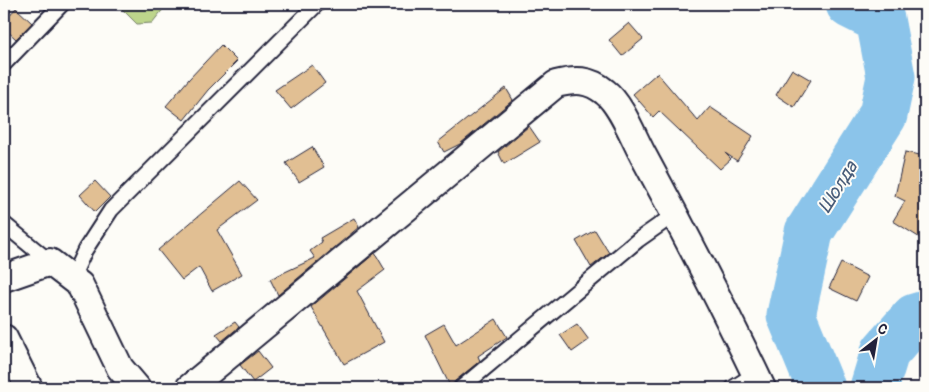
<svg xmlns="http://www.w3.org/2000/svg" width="929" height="392" font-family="Pangolin,sans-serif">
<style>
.green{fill:#bdd58b;stroke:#707c63}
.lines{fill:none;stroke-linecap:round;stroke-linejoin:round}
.river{stroke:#8bc4ea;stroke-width:49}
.building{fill:#e1bf93;stroke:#22223b}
.lane-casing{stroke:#22223b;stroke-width:18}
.street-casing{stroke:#22223b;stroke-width:30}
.lane{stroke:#fdfcf7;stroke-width:14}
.street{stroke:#fdfcf7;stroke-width:26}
.labels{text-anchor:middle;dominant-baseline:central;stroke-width:4;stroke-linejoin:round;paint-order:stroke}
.water-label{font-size:19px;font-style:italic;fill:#475b78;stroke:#fdfcf7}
</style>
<rect width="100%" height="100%" fill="#fdfcf7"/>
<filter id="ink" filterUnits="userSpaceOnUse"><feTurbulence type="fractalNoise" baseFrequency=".02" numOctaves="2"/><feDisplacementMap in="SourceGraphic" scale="10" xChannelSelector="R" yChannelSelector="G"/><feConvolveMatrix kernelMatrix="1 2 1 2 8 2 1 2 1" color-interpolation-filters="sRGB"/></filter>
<g filter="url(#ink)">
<!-- green -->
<polygon class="green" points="117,4 163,4 164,8 152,23 137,24"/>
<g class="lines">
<!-- river -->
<g class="river">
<polyline points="821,388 791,315 809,232 883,115 891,77 880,19 850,4"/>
<polyline points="874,388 885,352 915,318 925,315"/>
</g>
</g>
<!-- building -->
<g class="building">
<polygon points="16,8 32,23 16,39 4,28 4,21"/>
<polygon points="629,23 643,39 622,56 609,40"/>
<polygon points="221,45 237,61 208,90 184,120 166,106 189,79"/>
<polygon points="312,65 325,83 291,109 275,90"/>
<polygon points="792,69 811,80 794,107 776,95"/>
<polygon points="657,73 698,121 710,107 753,136 737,161 725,153 731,159 720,169 659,111 653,117 633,94"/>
<polygon points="506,88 513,100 460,144 444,152 438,142"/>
<polygon points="529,126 540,142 504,164 498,152"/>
<polygon points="312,147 324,167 299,182 286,163"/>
<polygon points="905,152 925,156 925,241 893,221 905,201 895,196"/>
<polygon points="95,181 110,197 95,212 80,195"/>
<polygon points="240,181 257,200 217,230 242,274 212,291 199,267 182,280 158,250"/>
<polygon points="354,218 359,227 278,295 270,279 315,258 310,251 322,242 320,238"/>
<polygon points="595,230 609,253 591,267 576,241"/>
<polygon points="375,253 385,270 357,291 384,342 344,364 311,307"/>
<polygon points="841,263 868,277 856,301 829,288"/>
<polygon points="496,319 507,337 478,356 480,361 455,381 451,388 425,335 444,324 456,345"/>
<polygon points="235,322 239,327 222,341 216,334"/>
<polygon points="577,324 589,340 572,352 560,335"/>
<polygon points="258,351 271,368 253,382 240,365"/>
</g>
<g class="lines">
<!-- lane casing -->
<g class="lane-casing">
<g id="lane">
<polyline points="4,64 62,4"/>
<polyline points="4,224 50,262"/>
<polyline points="72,278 85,250 111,210 317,4"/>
<polyline points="461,388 638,240 675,214"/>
<polyline points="733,388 755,374"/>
</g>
</g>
<!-- street casing -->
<g class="street-casing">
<g id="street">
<polyline points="4,278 50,262 80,285 120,368 137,388"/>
<polyline points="4,338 29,388"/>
<path d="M189,388L556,84C575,79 589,79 605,92C621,104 634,139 644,157C685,233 725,310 762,388"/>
</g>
</g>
<!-- lane -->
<use href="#lane" class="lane"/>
<!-- street -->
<use href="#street" class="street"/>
</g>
</g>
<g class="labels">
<!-- water labels -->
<g class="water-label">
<text transform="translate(838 187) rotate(-58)">Шолда</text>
</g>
</g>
<!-- margin -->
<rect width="929" height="392" fill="none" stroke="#fdfcf7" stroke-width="20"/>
<rect x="10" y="10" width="909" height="372" fill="none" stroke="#22223b" stroke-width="2" filter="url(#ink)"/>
<!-- north arrow -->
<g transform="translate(876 340) rotate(31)" stroke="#fdfcf7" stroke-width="4" paint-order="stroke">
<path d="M0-4L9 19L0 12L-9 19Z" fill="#22223b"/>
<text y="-8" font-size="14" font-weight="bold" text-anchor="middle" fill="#22223b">С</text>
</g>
</svg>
